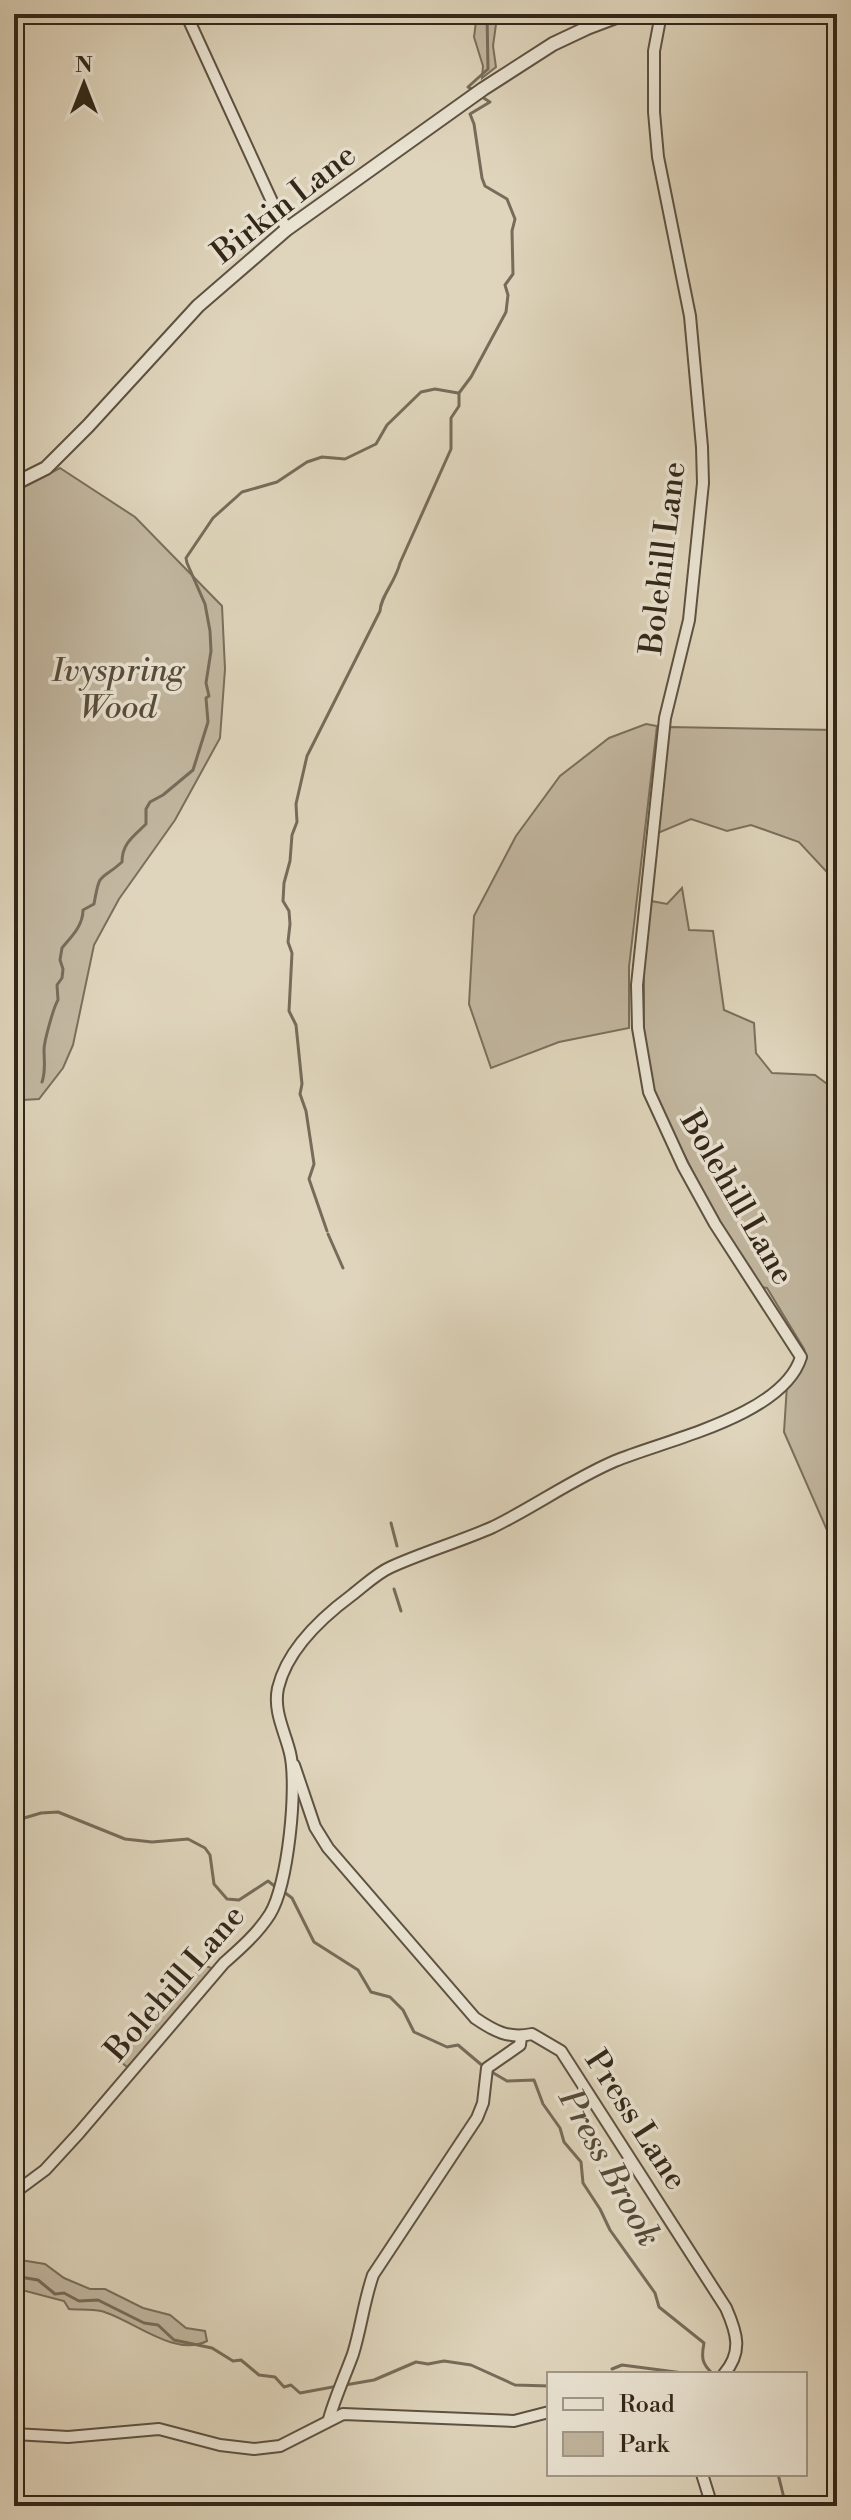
<svg xmlns="http://www.w3.org/2000/svg" width="851" height="2520" font-family="'Libre Bodoni',serif">
<style>
.green{fill:#c2b7a0;stroke:#7a6f5c;stroke-width:2}
.lines{fill:none;stroke-linecap:round;stroke-linejoin:round}
.stream{stroke:#776c5a;stroke-width:3}
.minor-casing{stroke:#5e5242;stroke-width:14}
.tertiary-casing{stroke:#5e5242;stroke-width:16}
.minor{stroke:#eae4d3;stroke-width:10}
.tertiary{stroke:#eae4d3;stroke-width:12}
.labels{text-anchor:middle;dominant-baseline:central;stroke-width:7;stroke-linejoin:round;paint-order:stroke}
.street-label{font-size:32px;fill:#332719;stroke:#eae4d3}
.park-label{font-size:32px;font-style:italic;fill:#574b3b;stroke:#eae4d3}
.water-label{font-size:34px;font-style:italic;fill:#554a39;stroke:#eae4d3}
</style>
<rect width="100%" height="100%" fill="#dfd5bc"/>
<filter id="stains"><feTurbulence type="fractalNoise" baseFrequency=".0025" numOctaves="4"/><feColorMatrix values="0 0 0 0 .2 0 0 0 0 .09 0 0 0 0 .02 0 0 0 .5 -.17"/></filter>
<radialGradient id="worn" r=".72"><stop offset=".6" stop-color="#630" stop-opacity="0"/><stop offset="1" stop-color="#630" stop-opacity=".3"/></radialGradient>
<!-- green -->
<g class="green">
<polygon points="477,14 494,14 497,17 493,46 496,67 482,78 483,66 474,37"/>
<polygon points="60,468 135,517 222,606 225,669 220,738 175,820 119,899 94,945 73,1045 63,1068 39,1099 23,1100 14,1073 14,492"/>
<polygon points="646,724 657,726 629,967 629,1028 559,1042 491,1068 469,1004 474,916 516,836 560,776 609,738"/>
<polygon points="669,727 837,730 837,883 799,842 751,825 727,831 691,819 658,833"/>
<polygon points="682,888 689,930 713,931 724,1010 754,1023 756,1053 772,1073 815,1075 834,1089 837,1127 829,1143 837,1150 837,1553 784,1432 787,1385 799,1371 806,1355 804,1349 767,1288 761,1287 719,1223 651,1090 644,1042 644,967 651,901 667,904"/>
<polygon points="203,1965 214,1969 156,2040 127,2067 120,2061 143,2032"/>
<path d="M14,2259L45,2264L64,2278L90,2289H105L143,2308L170,2315L186,2328L205,2331L207,2341C174,2358 132,2319 101,2311C91,2309 79,2310 69,2309L64,2301L14,2288Z"/>
</g>
<g class="lines">
<!-- stream -->
<g class="stream">
<polyline points="198,14 198,15"/>
<polyline points="473,90 468,87 488,69 487,14"/>
<path d="M42,1082C46,1071 44,1061 44,1050C44,1041 54,1006 58,1000L57,985L62,978L63,969L60,960L62,948C71,937 83,926 83,910L94,904C100,869 100,882 122,862C122,843 134,836 146,824V809L150,802L163,795L193,770L208,722L206,698L209,696L206,683L211,651L210,631L205,604L187,563L186,558L213,518L242,492L277,482L307,462L322,457L345,459L376,444L387,425L421,392L435,389L458,393"/>
<path d="M327,1231L309,1179L314,1164L306,1111L300,1094L302,1084L296,1025L289,1011L292,953L288,942L290,924L289,911L283,901L284,883L290,861L292,835L297,822L296,804L307,756L380,611C381,595 395,583 400,563L451,449V418L459,406V393L471,377L506,312L508,295L505,285L513,274L512,231L515,219L507,199L485,186L482,178L474,124L470,114L490,102L482,97"/>
<polyline points="328,1234 343,1268"/>
<polyline points="391,1523 397,1546"/>
<polyline points="394,1589 401,1611"/>
<polyline points="14,1821 41,1813 58,1812 125,1839 152,1842 188,1839 205,1848 210,1855 214,1884 227,1899 239,1900 268,1881 277,1888"/>
<polyline points="284,1892 292,1898 314,1942 358,1970 371,1992 390,1997 403,2010 414,2032 447,2047 458,2045 484,2067"/>
<path d="M490,2071L507,2081L534,2080L543,2104L560,2128L564,2142L581,2162L583,2183L600,2209L610,2230L655,2293L659,2307L704,2343C701,2358 702,2364 713,2374"/>
<polyline points="14,2276 38,2280 55,2294 64,2293 79,2301 98,2300 144,2323 158,2325 174,2340 212,2348 233,2361 241,2360 259,2375 275,2377 284,2387 291,2385 300,2393 338,2386"/>
<polyline points="612,2369 622,2365 691,2374"/>
<polyline points="345,2385 374,2380 416,2362 428,2364 444,2361 471,2365 515,2385 549,2386"/>
<polyline points="778,2474 786,2506"/>
</g>
<!-- minor casing -->
<g class="minor-casing">
<g id="minor">
<polyline points="186,14 275,208 287,229"/>
<path d="M294,1765L315,1827L328,1848L475,2018C494,2031 508,2039 532,2034L561,2051L726,2308C737,2333 743,2352 724,2374"/>
<path d="M14,2193L45,2170L79,2133L224,1963C241,1948 258,1933 270,1914C288,1885 298,1786 290,1753C285,1732 273,1711 278,1688C287,1650 321,1618 352,1595C364,1586 377,1573 391,1567C424,1552 459,1542 493,1527C534,1507 573,1479 615,1461C665,1440 783,1416 801,1357L715,1224L683,1166L649,1092L638,1028L637,985L665,718L689,620L703,483L702,447L690,316L658,157L654,112V51L661,14"/>
<path d="M329,2419C335,2397 345,2376 353,2354C361,2328 364,2301 373,2275L477,2118L483,2103L487,2068L520,2045L521,2037"/>
<polyline points="14,2434 68,2437 159,2429 220,2445 254,2449 280,2446 343,2414 514,2421 549,2412"/>
<polyline points="702,2474 712,2506"/>
</g>
</g>
<!-- tertiary casing -->
<g class="tertiary-casing">
<polyline id="tertiary" points="14,484 46,468 88,426 198,306 287,229 483,89 553,44 587,28 624,14"/>
</g>
<!-- minor -->
<use href="#minor" class="minor"/>
<!-- tertiary -->
<use href="#tertiary" class="tertiary"/>
</g>
<g class="labels">
<!-- street labels -->
<g class="street-label">
<text transform="translate(284 204) rotate(-38)">Birkin Lane</text>
<text transform="translate(663 558) rotate(-83)">Bolehill Lane</text>
<text transform="translate(737 1198) rotate(60)">Bolehill Lane</text>
<text transform="translate(175 1983) rotate(-49)">Bolehill Lane</text>
<text transform="translate(636 2120) rotate(57)">Press Lane</text>
</g>
<!-- park labels -->
<g class="park-label">
<text x="118" y="671">Ivyspring<tspan x="118" dy="37">Wood</tspan></text>
</g>
<!-- water labels -->
<g class="water-label">
<text transform="translate(609 2168) rotate(61)">Press Brook</text>
</g>
</g>
<!-- margin -->
<rect width="851" height="2520" fill="none" stroke="#dfd5bc" stroke-width="48"/>
<rect x="16" y="16" width="819" height="2488" fill="none" stroke="#332719" stroke-width="4"/>
<rect x="24" y="24" width="803" height="2472" fill="none" stroke="#332719" stroke-width="2"/>
<!-- legend -->
<rect x="547" y="2372" width="260" height="104" fill="#eae4d3" stroke="#a19889" stroke-width="2"/>
<rect x="563" y="2398" width="40" height="12" fill="#eae4d3" stroke="#a19889" stroke-width="2"/>
<text x="619" y="2412" font-size="24" fill="#332719">Road</text>
<rect x="563" y="2432" width="40" height="24" fill="#c2b7a0" stroke="#a19889" stroke-width="2"/>
<text x="619" y="2452" font-size="24" fill="#332719">Park</text>
<!-- north arrow -->
<g transform="translate(84 84)" stroke="#eae4d3" stroke-width="6" paint-order="stroke">
<path d="M0-6L14 30L0 20L-14 30Z" fill="#332719"/>
<text y="-12" font-size="22" font-weight="bold" text-anchor="middle" fill="#332719">N</text>
</g>
<rect width="100%" height="100%" filter="url(#stains)"/>
<rect width="100%" height="100%" fill="url(#worn)"/>
</svg>
